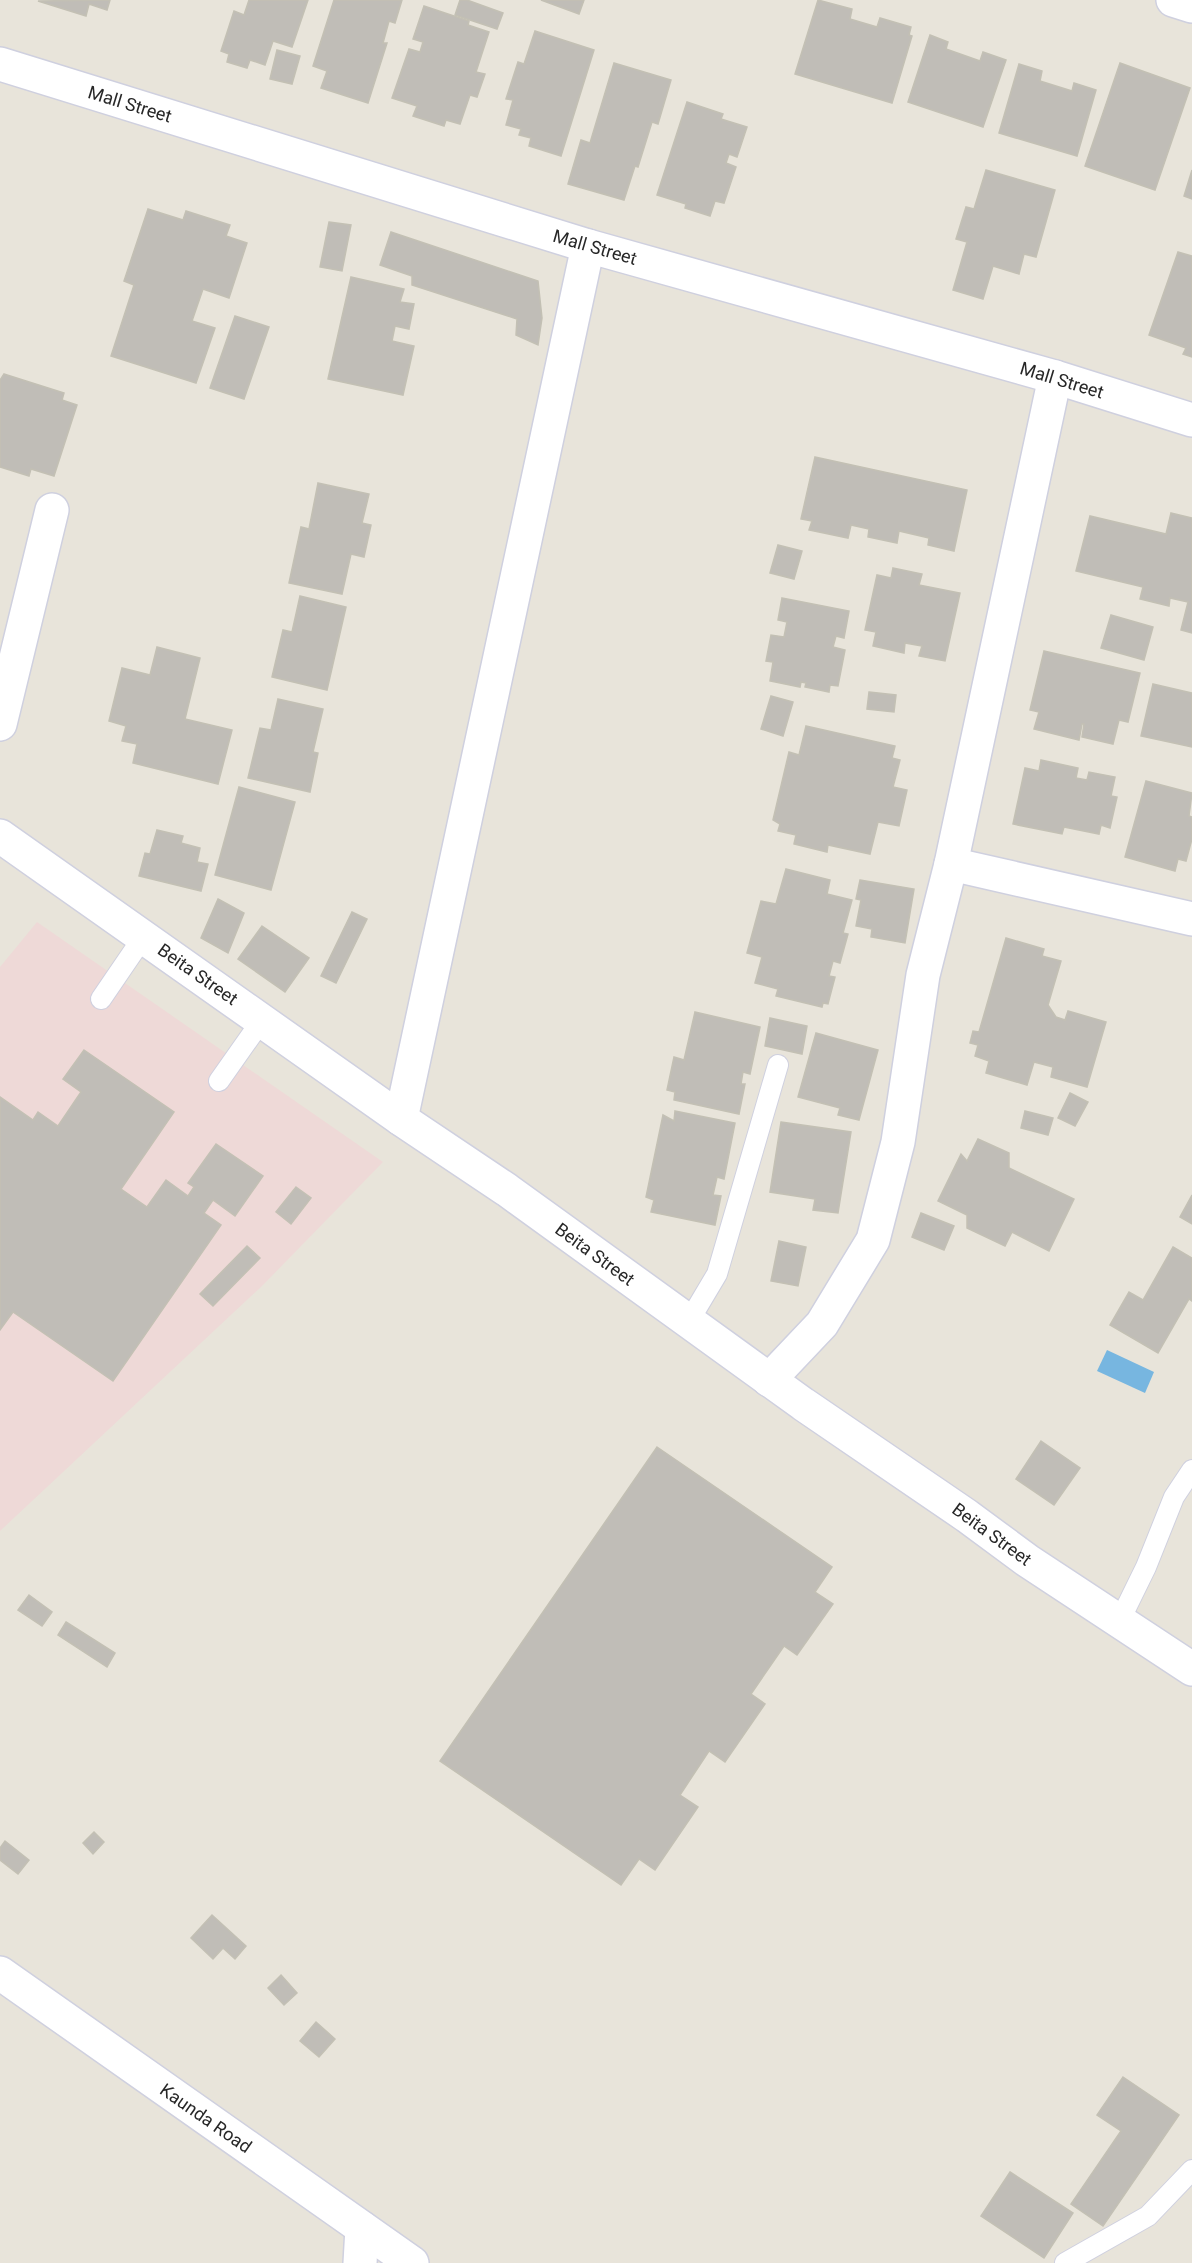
<svg xmlns="http://www.w3.org/2000/svg" width="1192" height="2263" font-family="Roboto,sans-serif">
<style>
.medical{fill:#eed9d7}
.water{fill:#77b6e0}
.building{fill:#c0bdb7;stroke:#c3c0b4;stroke-width:1.5}
.lines{fill:none;stroke-linecap:round;stroke-linejoin:round}
.lane-casing{stroke:#cfd0df;stroke-width:22}
.street-casing{stroke:#cfd0df;stroke-width:36}
.secondary-casing{stroke:#cfd0df;stroke-width:36}
.lane{stroke:#fff;stroke-width:20}
.street{stroke:#fff;stroke-width:33}
.secondary{stroke:#fff;stroke-width:33}
.labels{text-anchor:middle;dominant-baseline:central;stroke-width:6;stroke-linejoin:round;paint-order:stroke}
.street-label{font-size:18px;fill:#272727;stroke:#fff}
</style>
<rect width="100%" height="100%" fill="#e8e4da"/>
<!-- medical -->
<polygon class="medical" points="37,922 383,1162 262,1286 0,1531 0,967"/>
<!-- water -->
<polygon class="water" points="1107,1350 1154,1372 1145,1393 1097,1371"/>
<!-- building -->
<g class="building">
<polygon points="110,0 107,10 89,4 86,16 38,1"/>
<polygon points="249,0 308,0 292,47 273,41 265,65 250,60 247,68 227,62 229,54 221,51 234,11 244,15"/>
<polygon points="334,0 402,0 395,23 389,21 383,43 387,43 368,103 321,88 327,71 313,66"/>
<polygon points="460,0 467,0 503,13 497,29 455,15"/>
<polygon points="541,0 584,0 579,14"/>
<polygon points="818,0 852,9 850,19 877,27 880,18 911,27 909,35 912,36 892,103 795,74"/>
<polygon points="424,6 469,21 468,25 489,32 476,72 485,74 477,97 470,95 460,124 446,120 444,126 413,116 417,106 392,98 409,49 420,52 423,42 413,39"/>
<polygon points="535,31 594,50 561,156 529,146 531,138 519,135 521,129 506,125 513,100 506,99 518,62 524,64"/>
<polygon points="930,35 948,42 946,49 980,61 983,52 1006,60 983,127 908,102"/>
<polygon points="277,50 300,56 292,84 270,79"/>
<polygon points="614,63 671,80 658,124 652,122 638,167 635,166 624,200 568,184 581,140 590,143"/>
<polygon points="1120,63 1190,88 1155,190 1085,166"/>
<polygon points="1019,64 1042,71 1040,81 1072,91 1074,83 1096,90 1077,156 999,133"/>
<polygon points="687,102 723,114 721,119 747,127 737,157 729,154 726,163 736,167 724,203 715,201 710,216 685,208 686,204 657,195"/>
<polygon points="986,170 1055,190 1036,257 1024,254 1019,274 993,266 983,299 953,290 967,242 956,239 966,207 974,209"/>
<polygon points="1192,170 1192,199 1184,196"/>
<polygon points="148,209 183,220 186,211 230,225 226,236 247,243 229,298 203,289 192,321 215,328 196,383 111,356 134,285 124,281"/>
<polygon points="329,222 351,225 342,271 320,267"/>
<polygon points="391,232 538,281 542,318 538,345 516,335 517,319 412,285 412,276 380,265"/>
<polygon points="1178,252 1192,256 1192,357 1183,354 1186,348 1149,335"/>
<polygon points="351,277 404,289 400,302 414,304 409,329 395,326 392,341 414,346 403,395 328,379"/>
<polygon points="235,316 269,327 244,399 210,388"/>
<polygon points="4,374 64,393 62,400 77,405 54,476 31,469 29,476 0,467 0,380"/>
<polygon points="815,457 967,490 954,551 928,545 929,538 899,531 897,543 868,537 869,529 851,525 848,538 809,530 812,521 801,519"/>
<polygon points="318,483 369,494 362,523 371,525 364,557 351,554 342,594 289,583 301,527 309,529"/>
<polygon points="1171,513 1192,518 1192,633 1181,630 1188,602 1170,598 1169,606 1140,599 1143,587 1076,571 1090,516 1166,534"/>
<polygon points="778,545 802,551 794,579 770,573"/>
<polygon points="893,568 922,574 919,585 960,593 945,661 919,656 922,646 905,643 904,653 873,646 876,632 865,630 877,575 891,578"/>
<polygon points="300,596 346,607 327,690 272,677 283,630 292,632"/>
<polygon points="782,598 849,611 844,638 836,636 833,647 845,650 838,686 830,685 829,692 805,687 806,683 801,682 800,687 770,681 773,662 766,661 771,635 784,637 787,622 778,620"/>
<polygon points="1111,615 1153,627 1144,660 1101,648"/>
<polygon points="157,647 200,658 185,719 232,730 218,784 133,763 137,744 122,741 126,726 109,721 122,668 150,675"/>
<polygon points="1044,651 1140,673 1128,722 1119,720 1113,744 1082,737 1084,724 1082,724 1079,740 1034,729 1039,712 1030,710"/>
<polygon points="1153,684 1192,693 1192,747 1141,736"/>
<polygon points="869,692 896,695 894,712 867,709"/>
<polygon points="771,696 793,702 783,736 761,729"/>
<polygon points="278,699 323,709 313,752 318,753 310,792 248,778 260,728 271,730"/>
<polygon points="806,726 895,746 892,758 900,760 893,787 907,790 899,826 878,822 870,854 828,845 827,852 794,844 796,835 778,831 780,824 773,820 789,752 799,755"/>
<polygon points="1041,760 1078,768 1076,778 1087,780 1089,772 1115,777 1111,796 1117,797 1110,828 1101,825 1099,834 1064,827 1062,834 1013,824 1025,768 1039,771"/>
<polygon points="1146,781 1192,793 1189,816 1192,817 1192,839 1186,861 1178,859 1175,871 1125,857"/>
<polygon points="239,787 295,802 271,890 215,875"/>
<polygon points="157,830 183,836 181,843 200,848 197,862 208,864 201,891 139,876 145,853 150,854"/>
<polygon points="786,869 830,880 827,894 852,900 843,933 848,934 840,963 833,961 829,976 835,977 828,1004 823,1003 822,1007 776,996 778,989 755,983 762,957 747,953 761,901 776,904"/>
<polygon points="860,880 914,889 905,943 871,937 872,929 856,926 861,900 856,899"/>
<polygon points="218,899 244,913 228,953 201,938"/>
<polygon points="352,912 367,919 336,983 321,976"/>
<polygon points="262,926 309,958 285,992 238,959"/>
<polygon points="1006,938 1044,949 1042,956 1061,961 1048,1005 1056,1017 1065,1020 1068,1011 1106,1022 1087,1087 1051,1077 1053,1067 1034,1062 1027,1085 986,1073 989,1061 975,1056 978,1045 970,1043 973,1031 979,1032"/>
<polygon points="695,1012 760,1027 750,1074 743,1072 741,1084 745,1084 739,1114 674,1100 675,1092 667,1090 674,1057 684,1060"/>
<polygon points="770,1018 807,1026 802,1054 765,1046"/>
<polygon points="816,1033 878,1050 859,1120 838,1115 840,1108 798,1097"/>
<polygon points="84,1050 174,1112 121,1189 147,1207 166,1180 188,1196 194,1187 188,1183 216,1144 263,1176 235,1216 213,1200 204,1213 221,1225 113,1381 13,1312 0,1330 0,1097 33,1120 38,1112 58,1126 81,1092 63,1079"/>
<polygon points="1070,1093 1088,1102 1075,1126 1058,1118"/>
<polygon points="675,1111 735,1123 724,1179 717,1177 713,1195 721,1196 715,1225 651,1212 654,1200 646,1197 663,1115 674,1121"/>
<polygon points="1025,1111 1053,1118 1048,1135 1021,1128"/>
<polygon points="781,1122 851,1132 838,1213 813,1210 815,1199 770,1192"/>
<polygon points="978,1139 1009,1153 1009,1168 1074,1199 1049,1251 1012,1232 1005,1246 967,1228 967,1215 938,1201 961,1154 967,1161"/>
<polygon points="296,1187 311,1198 291,1224 276,1212"/>
<polygon points="1192,1195 1192,1224 1180,1217"/>
<polygon points="921,1213 954,1226 944,1250 912,1237"/>
<polygon points="779,1241 806,1247 798,1286 771,1281"/>
<polygon points="247,1246 260,1258 213,1306 200,1294"/>
<polygon points="1173,1247 1192,1258 1192,1301 1189,1299 1158,1353 1110,1325 1129,1292 1143,1300"/>
<polygon points="1041,1441 1080,1468 1054,1505 1016,1479"/>
<polygon points="657,1447 832,1567 815,1592 833,1604 797,1655 784,1646 751,1694 765,1704 725,1762 709,1751 680,1795 698,1807 655,1870 639,1859 621,1885 440,1761"/>
<polygon points="29,1595 52,1612 42,1626 18,1610"/>
<polygon points="66,1622 115,1653 107,1667 58,1635"/>
<polygon points="94,1832 104,1842 93,1854 83,1843"/>
<polygon points="5,1841 29,1860 18,1874 0,1860 0,1848"/>
<polygon points="212,1915 246,1946 235,1959 223,1948 213,1959 191,1938"/>
<polygon points="281,1975 297,1993 284,2005 268,1988"/>
<polygon points="316,2022 335,2039 319,2057 300,2041"/>
<polygon points="1123,2077 1179,2115 1103,2226 1071,2204 1121,2131 1097,2115"/>
<polygon points="1010,2172 1073,2213 1044,2258 981,2216"/>
</g>
<g class="lines">
<!-- lane casing -->
<g class="lane-casing">
<g id="lane">
<polyline points="101,999 144,936"/>
<polyline points="219,1081 262,1020"/>
<polyline points="689,1321 717,1274 778,1065"/>
<polyline points="1120,1620 1146,1567 1174,1497 1192,1470"/>
<polyline points="1065,2263 1148,2216 1192,2170"/>
</g>
</g>
<!-- street casing -->
<g class="street-casing">
<g id="street">
<polyline points="1173,0 1192,6"/>
<polyline points="0,64 588,246 1055,377 1192,420"/>
<polyline points="0,724 52,510"/>
<polyline points="0,836 401,1119 507,1190 803,1404 967,1516 1028,1561 1192,1669"/>
<polyline points="951,864 1192,919"/>
<polyline points="401,1119 588,246"/>
<polyline points="769,1380 822,1324 873,1240 898,1142 923,975 951,864 1055,377"/>
<polyline points="360,2263 362,2228"/>
</g>
</g>
<!-- secondary casing -->
<g class="secondary-casing">
<polyline id="secondary" points="0,1973 412,2263"/>
</g>
<!-- lane -->
<use href="#lane" class="lane"/>
<!-- street -->
<use href="#street" class="street"/>
<!-- secondary -->
<use href="#secondary" class="secondary"/>
</g>
<g class="labels">
<!-- street labels -->
<g class="street-label">
<text transform="translate(130 104) rotate(17)">Mall Street</text>
<text transform="translate(595 247) rotate(16)">Mall Street</text>
<text transform="translate(1062 380) rotate(17)">Mall Street</text>
<text transform="translate(198 974) rotate(35)">Beita Street</text>
<text transform="translate(595 1254) rotate(36)">Beita Street</text>
<text transform="translate(992 1534) rotate(36)">Beita Street</text>
<text transform="translate(206 2118) rotate(35)">Kaunda Road</text>
</g>
</g>
</svg>
